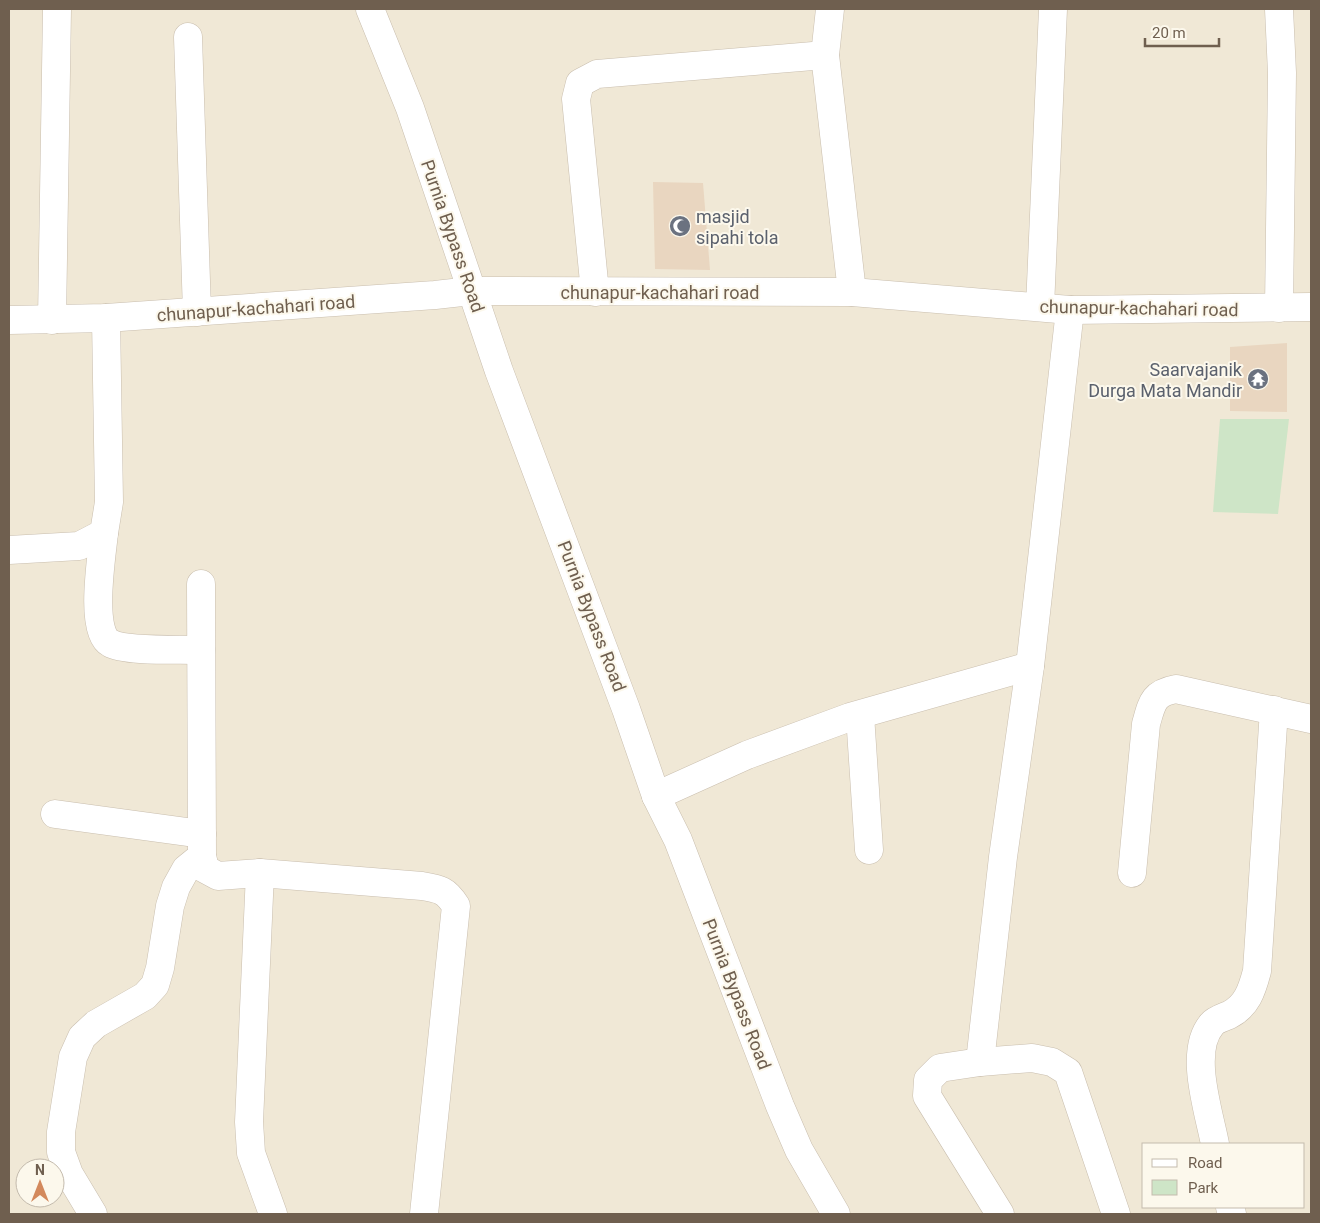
<svg xmlns="http://www.w3.org/2000/svg" width="1320" height="1223" font-family="Roboto,sans-serif">
<style>
.residential{fill:#f0e8d6;fill-rule:evenodd}
.green{fill:#cee5c7}
.building{fill:#e9d6c0}
.lines{fill:none;stroke-linecap:round;stroke-linejoin:round}
.street-casing{stroke:#c9beae;stroke-width:29}
.street{stroke:#fff;stroke-width:28}
.labels{text-anchor:middle;dominant-baseline:central;stroke-width:4;stroke-linejoin:round;paint-order:stroke}
.worship-label{font-size:18px;fill:#5b616d;stroke:#fcf8ec;text-anchor:start}
.street-label{font-size:18px;fill:#6f5f4f;stroke:#fcf8ec}
</style>
<rect width="100%" height="100%" fill="#f9f5e7"/>
<!-- residential -->
<path class="residential" d="M9,9H1311V1214H9ZM1144,1144H1304V1207H1144ZM25,1168H55V1198H25Z"/>
<!-- green -->
<polygon class="green" points="1220,419 1289,419 1278,514 1213,512"/>
<!-- building -->
<g class="building">
<polygon points="653,182 703,183 710,270 655,269"/>
<polygon points="1287,343 1287,412 1230,411 1230,347"/>
</g>
<g class="lines">
<!-- street casing -->
<g class="street-casing">
<g id="street">
<polyline points="370,9 410,108 499,371 626,709 656,796 678,840 780,1106 799,1150 836,1214"/>
<polyline points="830,9 825,55 852,292"/>
<polyline points="1279,9 1282,73 1279,308"/>
<polyline points="188,37 197,312"/>
<polyline points="595,292 576,99 580,83 597,74 825,55"/>
<polyline points="1040,307 1053,9"/>
<polyline points="9,320 106,318 435,295 471,291 852,292 1070,310 1311,307"/>
<polyline points="52,320 57,9"/>
<path d="M104,533C102,554 89,632 110,643C126,652 180,649 201,650"/>
<polyline points="9,550 79,546 104,533 109,502 106,318"/>
<path d="M201,584L202,856L205,869L218,876L260,873L422,886C440,889 446,890 456,906L424,1214"/>
<polyline points="860,715 869,850"/>
<polyline points="656,796 747,755 850,717 1030,666"/>
<polyline points="55,814 202,834"/>
<polyline points="260,873 249,1122 251,1153 273,1214"/>
<path d="M1132,873L1146,724C1152,703 1153,693 1176,689L1311,719"/>
<polyline points="980,1062 1003,857 1030,666 1070,310"/>
<path d="M1215,1144C1209,1112 1188,1051 1212,1024C1215,1020 1224,1017 1229,1015C1247,1006 1252,990 1257,971L1274,710"/>
<polyline points="1230,1207 1232,1214"/>
<polyline points="93,1214 69,1174 61,1152 61,1132 73,1057 82,1037 96,1024 145,996 155,985 160,968 170,906 176,887 186,869 202,856"/>
<polyline points="1000,1214 927,1096 928,1080 940,1068 980,1062 1032,1058 1052,1062 1068,1072 1116,1214"/>
</g>
</g>
<!-- street -->
<use href="#street" class="street"/>
</g>
<!-- icons -->
<defs>
<g id="mosque-disc" transform="scale(1.125)"><circle r="9.5" fill="#6b7280" stroke="#fcf8ec"/><path d="M3.5-4.9A6 6 0 1 0 3.5 4.9A5 5 0 1 1 3.5-4.9Z" fill="#fff"/></g>
<g id="temple-disc" transform="scale(1.125)"><circle r="9.5" fill="#6b7280" stroke="#fcf8ec"/><path d="M0-6L5-2H3V0L6.5 2.5H4V6H1.5V3h-3V6H-4V2.5H-6.5L-3 0V-2H-5Z" fill="#fff"/></g>
</defs>
<g fill-rule="evenodd">
<use href="#mosque-disc" x="680" y="226"/>
<use href="#temple-disc" x="1258" y="379"/>
</g>
<g class="labels">
<!-- worship labels -->
<g class="worship-label">
<text x="696" y="216">masjid<tspan x="696" dy="21">sipahi tola</tspan></text>
<text x="1242" y="369" text-anchor="end">Saarvajanik<tspan x="1242" dy="21">Durga Mata Mandir</tspan></text>
</g>
<!-- street labels -->
<g class="street-label">
<text transform="translate(453 236) rotate(71)">Purnia Bypass Road</text>
<text x="660" y="292">chunapur-kachahari road</text>
<text transform="translate(256 308) rotate(-4)">chunapur-kachahari road</text>
<text transform="translate(1139 308) rotate(1)">chunapur-kachahari road</text>
<text transform="translate(592 616) rotate(69)">Purnia Bypass Road</text>
<text transform="translate(737 994) rotate(69)">Purnia Bypass Road</text>
</g>
</g>
<!-- border -->
<rect width="1320" height="1223" fill="none" stroke="#6f5f4f" stroke-width="20"/>
<!-- legend -->
<rect x="1142" y="1143" width="162" height="65" fill="#fcf8ec" stroke="#c4bbad"/>
<rect x="1152" y="1159" width="25" height="8" fill="#ffffff" stroke="#c4bbad"/>
<text x="1188" y="1168" font-size="15" fill="#6f5f4f">Road</text>
<rect x="1152" y="1180" width="25" height="15" fill="#cee5c7" stroke="#c4bbad"/>
<text x="1188" y="1193" font-size="15" fill="#6f5f4f">Park</text>
<!-- north arrow -->
<g transform="translate(40 1183)"><circle r="24" fill="#fcf8ec" stroke="#c4bbad"/>
<path d="M0-4L9 19L0 12L-9 19Z" fill="#d3895c"/>
<text y="-8" font-size="14" font-weight="bold" text-anchor="middle" fill="#6f5f4f">N</text>
</g>
<!-- scale -->
<path d="M1145 38v8h74v-8" fill="none" stroke="#6f5f4f" stroke-width="2.5"/>
<text x="1152" y="38" font-size="15" fill="#6f5f4f" stroke="#fcf8ec" stroke-width="4" paint-order="stroke">20 m</text>
</svg>
